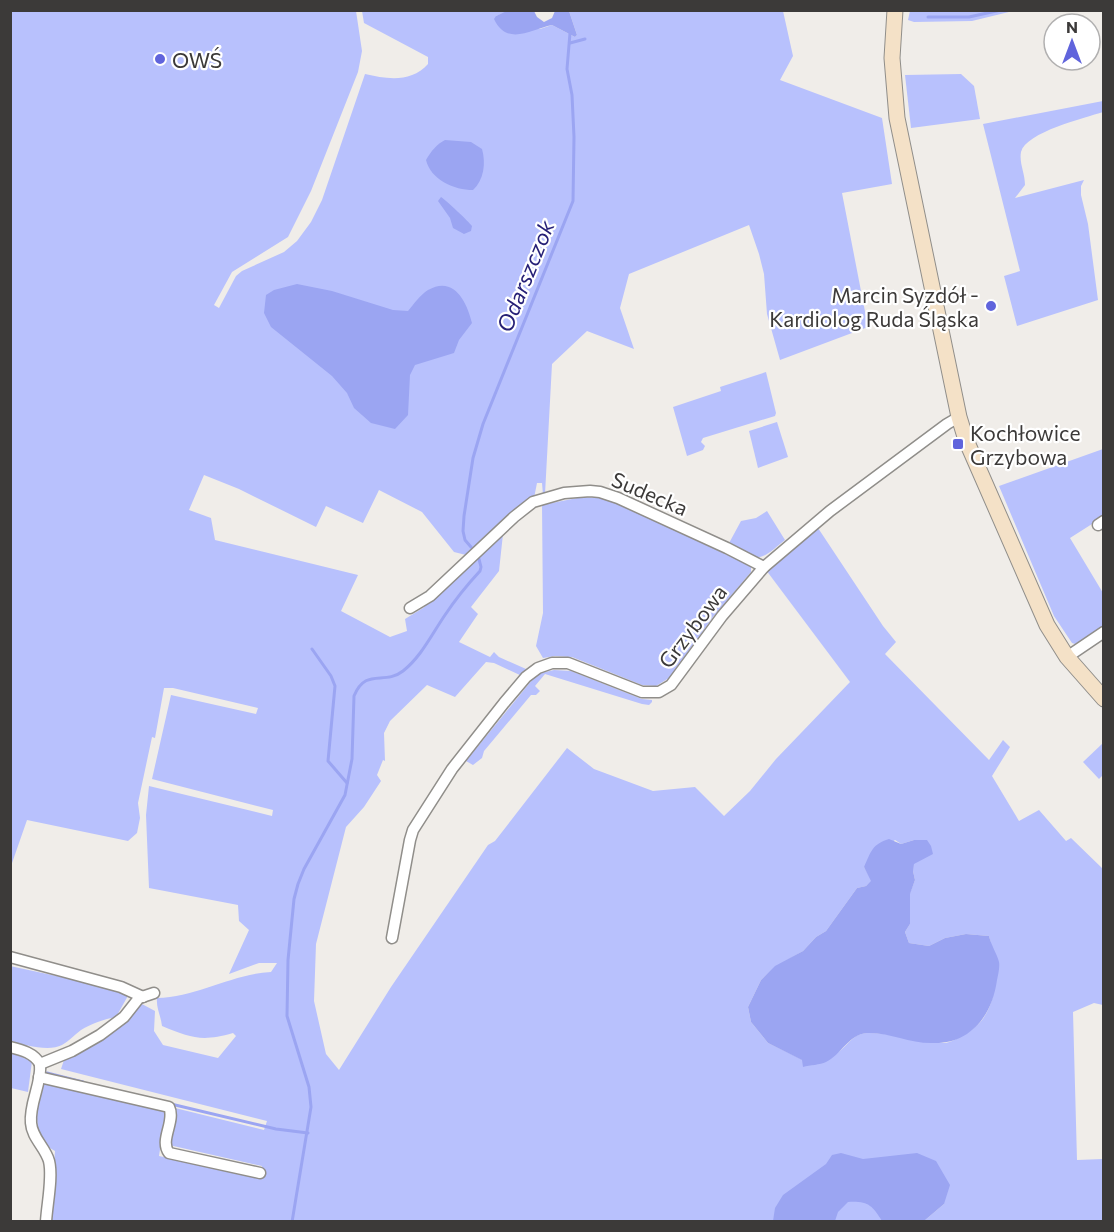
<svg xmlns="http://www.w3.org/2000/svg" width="1114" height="1232" font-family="Commissioner,sans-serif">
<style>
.green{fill:#b8c1fd;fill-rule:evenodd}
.water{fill:#9ba5f2}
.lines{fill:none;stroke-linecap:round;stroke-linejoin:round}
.stream{stroke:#9ba5f2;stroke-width:3}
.street-casing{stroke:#908e8a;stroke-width:13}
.secondary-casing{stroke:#908e8a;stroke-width:17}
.street{stroke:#fff;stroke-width:10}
.secondary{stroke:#f4e1c7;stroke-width:15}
.poi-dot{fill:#6064dc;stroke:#fff;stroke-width:2}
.labels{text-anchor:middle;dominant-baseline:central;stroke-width:4.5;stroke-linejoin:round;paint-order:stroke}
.poi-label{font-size:21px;fill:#3c3a39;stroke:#fff;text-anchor:start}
.street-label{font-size:21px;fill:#3c3a39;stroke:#fff}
.water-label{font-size:22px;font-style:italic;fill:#262077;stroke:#fff}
</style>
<rect width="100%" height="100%" fill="#f0ede9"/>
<!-- green -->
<g class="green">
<path d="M10,11H356L362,51L358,72L311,191L288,237L232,272L214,305L219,308L236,276L242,271L284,252L297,241L311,222L322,200L365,74C387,79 411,83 428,64V57L364,23L362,11H509L496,16L540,29L552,25L575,37L577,35L569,11H783L793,56L780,80L882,118L892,184L842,193L868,327L780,360L767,314L764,274L759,254L749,225L629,274L620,308L634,349L587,331L552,364L545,494L543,495L542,483H537L534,498L466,555L454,552L422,512L379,490L363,523L326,506L316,527L239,489L204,475L189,510L211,518L215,540L358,575L341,611L390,637L407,631L405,619L423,608L503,534L499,571L471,607L478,614L459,642L490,657L494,652L499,657L526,669L522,676L494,663L486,662L455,697L427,685L390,721L384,733L385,761L383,760L377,775L381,781L364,807L346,827L316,944L314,1001L326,1054L339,1070L391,987L488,845L495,841L567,748L594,769L653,791L695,787L724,816L750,791L776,759L850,682L766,570L818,528L883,626L896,642L885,654L989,760L1003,740L1010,747L992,776L1019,821L1039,810L1066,841L1071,838L1103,869V1005L1094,1003L1073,1012L1077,1160L1103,1159V1221H924L944,1204L849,1193L901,1222L50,1221L55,1151C29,1139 37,1104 44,1081L166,1110L159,1156L260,1178L262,1166L169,1145L175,1108L264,1130L267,1121L61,1069L64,1060L140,1003L155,1011L154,1031L163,1045L218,1058L236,1036L233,1033C202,1042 191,1038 162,1026C161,1016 156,1008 157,998C197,997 232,974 271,972L277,963H259L229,974L249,930L239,921L238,905L149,888L146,815L149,786L272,816L273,810L152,779L171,695L256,714L258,708L173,688H164L155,738L152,737L138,803L140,818L137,833L128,841L27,820L11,866ZM895,840L901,844L914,840L913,871L915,880L910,893V924L905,932L909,943L929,946L945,938L966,934L989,936C999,970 1000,1016 965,1034C959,1037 951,1043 944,1043C918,1042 892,1032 867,1033C855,1033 849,1043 841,1050C832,1058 815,1062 803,1066V1060L768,1043L751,1022L748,1007L761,980L775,967L803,951L816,937L826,931L857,888L866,886L872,881L864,867Z"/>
<polygon points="910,11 910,10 1013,11 972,21 914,22 908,20"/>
<polygon points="961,74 974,86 980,119 911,128 905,75"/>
<path d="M1103,101V112C1085,118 1026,132 1021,152C1019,163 1025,173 1025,185L1015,198L1084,180L1081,186V195L1088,224L1098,300L1017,326L1004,276L1020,271L983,124Z"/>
<polygon points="766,372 776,413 775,416 703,438 701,442 705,446 703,450 687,456 673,407 721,391 720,387"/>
<polygon points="777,422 788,457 758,468 749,431"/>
<polygon points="1103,449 1103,517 1070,538 1103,593 1103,626 1075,644 1072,643 1054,616 999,486"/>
<polygon points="582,497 600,498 618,504 751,566 751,572 713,617 669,678 656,686 642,685 572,657 555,656 543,658 536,646 543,613 542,505"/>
<path d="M767,511L785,540C756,564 761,560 728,545L741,521L756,518Z"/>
<polygon points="554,670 571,671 642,699 652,700 652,702 649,705 642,704 545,674 535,686 540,691 536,695 531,695 484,751 482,758 473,765 466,761 532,680 541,673"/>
<polygon points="1103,743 1103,775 1099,779 1083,762"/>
<path d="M10,966L89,983L129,994L116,1017C104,1019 91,1024 81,1030C74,1035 69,1041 62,1045C49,1052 24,1045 11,1041Z"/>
<polygon points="11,1053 32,1061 28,1092 11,1088"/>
</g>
<!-- water -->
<g class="water">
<path d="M509,10L534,11L537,17L544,22L552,18L555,11H569L577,35L575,37L552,25C532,29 507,47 494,19L496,16Z"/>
<path d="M445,140L471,142L482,149C486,163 484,180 473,190C454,190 431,180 426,160C431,151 437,144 445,140Z"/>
<path d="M441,197C446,200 469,222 472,226L471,231L464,234L453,228L450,218L438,201Z"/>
<path d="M297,284L332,291L393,310L408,311C414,304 420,295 428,290C454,275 467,302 472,323L459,340L454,353L415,365L410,375L408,415L395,429L371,423L354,408L347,393L332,376L271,327L264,313L266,295L274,290Z"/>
<path d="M889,839L901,844L914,840H927L931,846L933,854L914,864L913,871L915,880L910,894V924L905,932L909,943L929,946L945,938L966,934L989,936C991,945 997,954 999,962C1000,967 998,975 997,980C992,1017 969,1045 931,1043C909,1043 888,1032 867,1033C849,1034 841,1055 826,1062C820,1065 810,1065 803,1067L802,1060L768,1043L751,1022L748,1007L761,980L775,966L803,951L816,937L826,931L857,888L866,886L871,881L864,867C871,852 872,844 889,839Z"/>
<path d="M841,1153L863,1159L917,1153L936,1161L950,1185L944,1204L924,1221H882C872,1205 868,1201 848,1202L838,1212L835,1221H773L775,1208L783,1195L826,1164L832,1155Z"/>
</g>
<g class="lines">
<!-- stream -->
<g class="stream">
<polyline points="928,17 969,17 1001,10"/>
<polyline points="570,43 585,39"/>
<polyline points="471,547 465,540 463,531 464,516 473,458 483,424 573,201 574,137 572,95 567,69 570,33"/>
<polyline points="312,649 331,676 335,686 328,761 347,783"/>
<polyline points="47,1073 83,1082"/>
<polyline points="171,1104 276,1129 308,1133"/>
<path d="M292,1222L311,1107L309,1087L287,1016L288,960L294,899L298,884L304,869L345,795L352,759L354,696C366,667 384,686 403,671C421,657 432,634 445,615C455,600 467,585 480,571L481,567L479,559"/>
</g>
<!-- street casing -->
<g class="street-casing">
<g id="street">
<polyline points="1098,525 1104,521"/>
<polyline points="410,608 430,596 514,517 533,502 564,493 590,491 600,492 618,498 727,548 764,567"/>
<polyline points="1067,657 1104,632"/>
<polyline points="392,938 410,840 413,830 452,769 504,703 526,677 538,668 552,663 568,663 642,692 659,692 671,685 722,616 764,567 830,511 947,424 959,417"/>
<polyline points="10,957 121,987 143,997"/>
<path d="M10,1047C22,1050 34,1053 40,1064"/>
<path d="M40,1064C42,1084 29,1103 31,1123C32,1138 45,1147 49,1161C53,1177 47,1204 46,1222"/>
<polyline points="40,1064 72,1051 100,1035 124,1017 139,998 154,993"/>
<path d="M39,1077L169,1107C176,1121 159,1140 169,1153L260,1173"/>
</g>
</g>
<!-- secondary casing -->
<g class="secondary-casing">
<polyline id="secondary" points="895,10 892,58 897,118 959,417 966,440 1047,625 1067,657 1104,699"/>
</g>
<!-- street -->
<use href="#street" class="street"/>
<!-- secondary -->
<use href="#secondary" class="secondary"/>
</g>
<!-- markers -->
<g class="poi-dot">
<circle cx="160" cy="59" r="6"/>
<circle cx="991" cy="306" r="6"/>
<rect x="952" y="438" width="12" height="12" rx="3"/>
</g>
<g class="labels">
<!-- poi labels -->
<g class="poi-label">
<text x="172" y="59">OWŚ</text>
<text x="979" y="294" text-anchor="end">Marcin Syzdół -<tspan x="979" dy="24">Kardiolog Ruda Śląska</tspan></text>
<text x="970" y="432">Kochłowice<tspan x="970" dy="24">Grzybowa</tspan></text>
</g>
<!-- street labels -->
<g class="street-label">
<text transform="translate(650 493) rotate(23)">Sudecka</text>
<text transform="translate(692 626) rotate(-53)">Grzybowa</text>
</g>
<!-- water labels -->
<g class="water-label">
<text transform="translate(525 276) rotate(-68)">Odarszczok</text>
</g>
</g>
<!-- border -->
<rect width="1114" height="1232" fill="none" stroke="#3c3a39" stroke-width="24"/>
<!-- north arrow -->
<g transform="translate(1072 42)"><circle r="28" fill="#ffffff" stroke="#b1b0b0" stroke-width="1.5"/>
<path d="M0-4.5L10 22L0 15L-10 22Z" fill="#6064dc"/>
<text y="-9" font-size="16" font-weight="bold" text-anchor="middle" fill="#3c3a39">N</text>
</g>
</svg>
